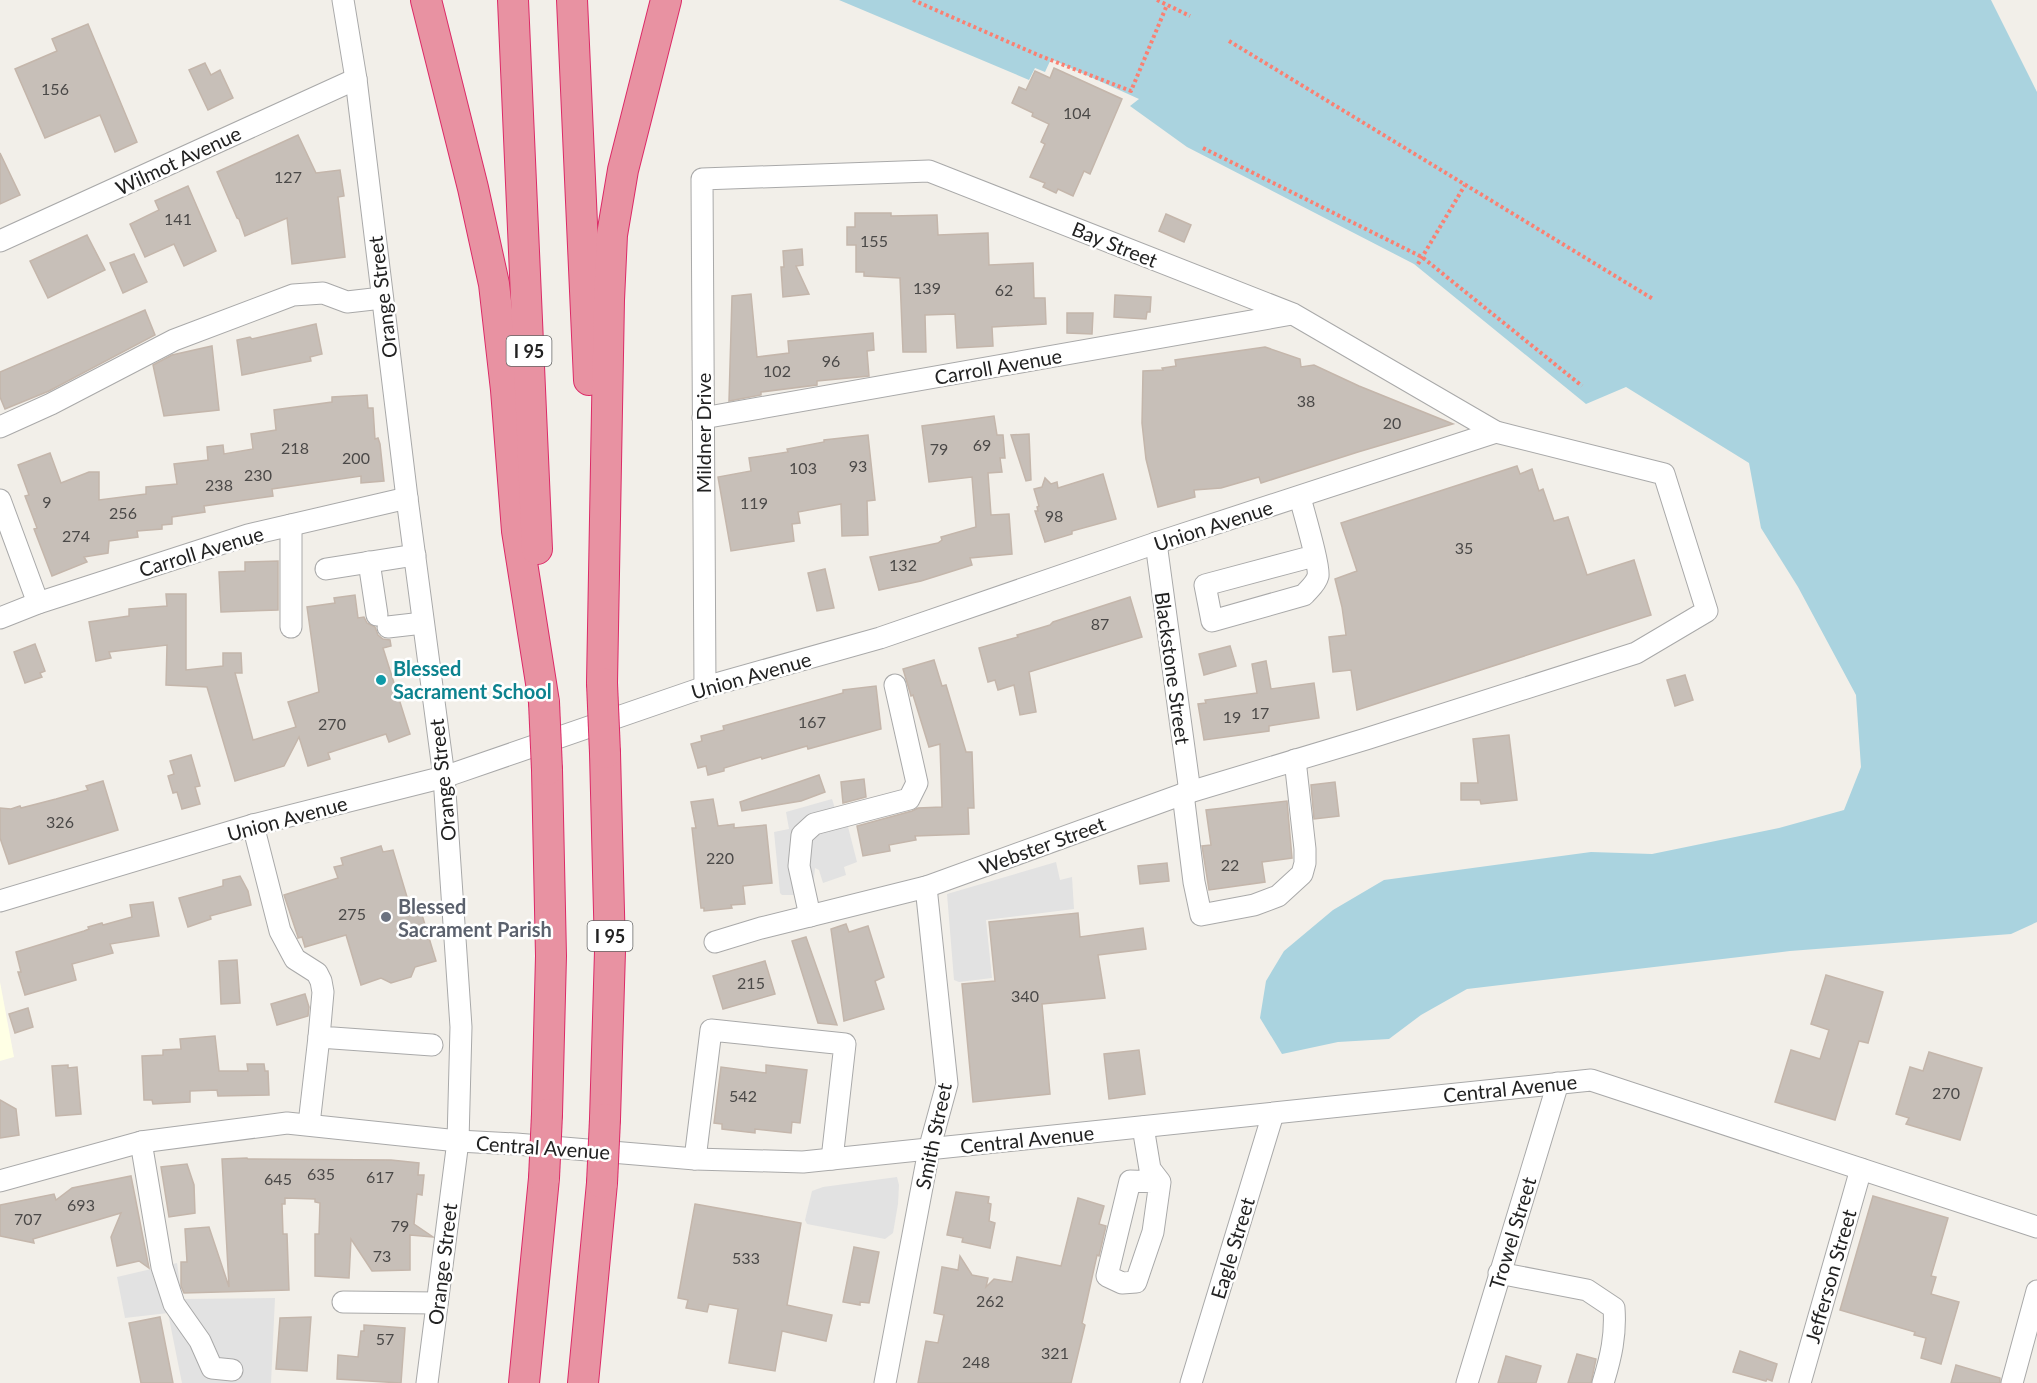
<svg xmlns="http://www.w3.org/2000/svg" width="2037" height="1383" font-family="Lato,sans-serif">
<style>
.education{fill:#ffffe5}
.parking{fill:#e2e2e2}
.water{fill:#aad3df}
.building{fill:#c7bfb8;stroke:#c4b6ab;stroke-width:1.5}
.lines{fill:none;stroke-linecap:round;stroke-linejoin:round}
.minor-casing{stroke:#a9a9a9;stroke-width:23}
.highway-casing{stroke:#dc2a67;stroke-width:32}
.path{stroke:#fa8072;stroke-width:4;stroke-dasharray:3 3;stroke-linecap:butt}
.minor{stroke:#fff;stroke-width:21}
.highway{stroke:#e892a2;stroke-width:30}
.highway-bridge-casing{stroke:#dc2a67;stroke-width:32;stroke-linecap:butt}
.highway-bridge{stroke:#e892a2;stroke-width:30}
.culture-dot{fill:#0f9aa8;stroke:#fff;stroke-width:2}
.worship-dot{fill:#6b7280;stroke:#fff;stroke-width:2}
.labels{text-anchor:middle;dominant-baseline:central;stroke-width:5;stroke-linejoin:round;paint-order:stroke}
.number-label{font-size:16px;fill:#4b4948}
.shield{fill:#fff;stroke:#646464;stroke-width:1.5}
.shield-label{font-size:18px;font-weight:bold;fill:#222}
.street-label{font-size:20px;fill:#222;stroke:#fff}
.culture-label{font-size:20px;font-weight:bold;fill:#0d838f;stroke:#fff;text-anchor:start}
.worship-label{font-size:20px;font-weight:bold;fill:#5b616d;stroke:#fff;text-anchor:start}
</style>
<rect width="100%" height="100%" fill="#f2efe9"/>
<!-- education -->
<polygon class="education" points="0,982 14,1057 0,1061"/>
<!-- parking -->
<g class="parking">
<polygon points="832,799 837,815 847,823 857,862 844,867 846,875 823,883 819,870 815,868 813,888 796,895 782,895 780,893 774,832 789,829 786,812"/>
<polygon points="1056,862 1060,880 1072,877 1074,909 986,920 992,978 959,982 954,980 947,894"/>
<polygon points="897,1177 899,1185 898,1204 893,1233 885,1239 807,1224 805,1220 812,1191 823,1187"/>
<polygon points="177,1263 182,1299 275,1298 271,1383 182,1383 168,1313 125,1318 117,1277"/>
</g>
<!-- water -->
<polygon class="water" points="839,0 1991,0 2037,92 2037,922 2011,934 1790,951 1467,989 1421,1015 1389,1039 1338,1042 1282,1054 1260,1018 1266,981 1284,951 1333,910 1384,880 1591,852 1652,854 1779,828 1844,810 1861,767 1856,695 1798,587 1761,528 1749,463 1626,387 1586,404 1414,264 1187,147 1130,106 1139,99 1051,59 1045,72 1035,68 1029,80"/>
<!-- building -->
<g class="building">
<polygon points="88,24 137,142 115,152 100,115 45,138 15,69 57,51 52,39"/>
<polygon points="205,63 211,75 220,70 233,98 208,110 189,70"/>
<polygon points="1054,68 1122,99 1090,174 1084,171 1073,196 1058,189 1056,193 1043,187 1045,183 1030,177 1045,144 1041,142 1049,124 1032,116 1033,113 1012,103 1019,87 1026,90 1035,71 1050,78"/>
<polygon points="298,135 316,173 340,170 344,196 338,197 345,257 292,264 287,218 245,236 239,219 237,218 217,172"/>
<polygon points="0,153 20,195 0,204"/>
<polygon points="188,186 216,251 184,266 174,244 145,257 130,224 159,210 155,201"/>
<polygon points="855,213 891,213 891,216 937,215 938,235 988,233 989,265 1033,263 1034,298 1045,298 1046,324 992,327 993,346 957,348 955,314 925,315 926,352 903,352 900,278 864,276 864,272 856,272 856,245 847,245 847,227 855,227"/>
<polygon points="1166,214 1191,225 1184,242 1159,231"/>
<polygon points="87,235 105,270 48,298 30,261"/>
<polygon points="802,249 803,265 796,266 809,294 783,297 781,267 784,267 783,251"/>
<polygon points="134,254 147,282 123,293 110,263"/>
<polygon points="751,294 757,357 789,353 788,341 873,333 874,350 867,351 869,376 817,381 817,385 761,392 761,395 729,401 732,296"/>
<polygon points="1115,295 1151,297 1150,312 1147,312 1146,319 1114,317"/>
<polygon points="145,310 155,335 49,391 5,409 0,397 0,372"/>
<polygon points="1067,313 1093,313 1092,334 1067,333"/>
<polygon points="316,324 322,354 310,357 311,361 242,375 237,340 250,337 252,339"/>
<polygon points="212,346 219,410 164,416 153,365 172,355"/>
<polygon points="1265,347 1300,359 1301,367 1314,365 1359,386 1453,424 1358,452 1261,483 1259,477 1221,488 1194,490 1195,497 1158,507 1146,459 1142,423 1143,371 1163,370 1162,368 1176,366 1175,360"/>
<polygon points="367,395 368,408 373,408 375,439 378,438 380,444 384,481 361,483 361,476 272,489 273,496 204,506 205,512 172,517 172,524 162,525 162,529 137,531 138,537 109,541 108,553 84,557 87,562 52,576 34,529 37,528 25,496 29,495 18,465 50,453 61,483 89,472 99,472 99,500 146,494 146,487 177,484 174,464 208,460 207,447 223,445 224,454 253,449 251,434 276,430 274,410 332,402 332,397"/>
<polygon points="994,416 997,435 1003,435 1005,458 1000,458 1002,472 988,473 991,515 1009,514 1012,554 970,558 972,565 921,581 879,590 870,557 938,543 942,540 941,537 976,527 972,477 929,482 922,426"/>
<polygon points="1029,434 1031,480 1026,481 1011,435"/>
<polygon points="868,435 875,500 867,501 868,535 842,536 841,504 798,512 800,523 792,524 794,541 731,551 718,477 751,471 749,458 788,452 787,449 824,442 824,440"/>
<polygon points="1517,466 1520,474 1532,469 1539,491 1543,489 1554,521 1568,517 1587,575 1634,560 1651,615 1357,710 1351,670 1333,672 1329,637 1346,635 1342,607 1335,579 1357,571 1341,523"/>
<polygon points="1103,474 1116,519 1072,531 1072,534 1045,542 1035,511 1038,511 1037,507 1039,506 1034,489 1042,487 1045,478 1051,484 1057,482 1058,488"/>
<polygon points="278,561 278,610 221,612 219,572 245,571 245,562"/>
<polygon points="825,569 834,608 817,611 808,573"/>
<polygon points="166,594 186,594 186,670 223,666 223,653 241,653 242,673 235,673 253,740 296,727 288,702 319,692 307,607 335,603 334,598 355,595 358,618 364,617 367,623 375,627 378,635 383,639 390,640 391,646 383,648 410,734 389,742 386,734 328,753 330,759 308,766 299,737 284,766 235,781 207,687 166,685 167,645 109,652 111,658 96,661 89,622 129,616 129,609 167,606"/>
<polygon points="1130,597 1142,637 1029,672 1036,712 1020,715 1014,685 998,690 995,680 988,682 979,648 1018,637 1017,635 1050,625 1053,622"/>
<polygon points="35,644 45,671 40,673 42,677 25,683 14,652"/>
<polygon points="1230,646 1236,666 1204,675 1199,654"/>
<polygon points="934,660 942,686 946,685 966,752 972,752 974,808 968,808 969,834 915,836 916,840 889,845 890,851 863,856 857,826 912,811 918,808 942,807 940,744 929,747 913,695 911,696 903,669"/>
<polygon points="1266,661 1271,689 1314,683 1319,718 1269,726 1269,731 1204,740 1198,704 1206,703 1205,700 1257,693 1252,664"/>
<polygon points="1685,675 1693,700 1675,706 1667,680"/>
<polygon points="876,686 881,729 808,749 807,746 762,759 761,757 724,768 724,771 708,775 706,766 698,768 691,744 702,741 701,736 724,730 723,726 843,693 843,690"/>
<polygon points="1509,735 1517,800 1481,804 1480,800 1461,800 1461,783 1478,783 1473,739"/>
<polygon points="191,755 200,786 195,787 200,804 182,809 177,792 173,793 168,776 174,774 170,761"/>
<polygon points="819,775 825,792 801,801 742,811 740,802"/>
<polygon points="864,779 866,797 843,803 841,782"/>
<polygon points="103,781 118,830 9,864 0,838 0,808 11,809 20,806 21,808 56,799 88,790 86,786"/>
<polygon points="1335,782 1339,816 1314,819 1311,785"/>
<polygon points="713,799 718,826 734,824 734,828 766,825 772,883 743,886 745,904 731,905 732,908 704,911 704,908 701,908 692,828 696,828 691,802"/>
<polygon points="1287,801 1292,858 1262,862 1265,882 1209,890 1202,846 1211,845 1206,810"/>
<polygon points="381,846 383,852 393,850 410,907 419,905 436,961 415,967 411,977 391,983 381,978 361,985 346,935 305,947 302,937 298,938 298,937 284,895 338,878 334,867 343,865 341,858"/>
<polygon points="1167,863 1169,881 1140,884 1138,866"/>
<polygon points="240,876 248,891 251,905 210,916 211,919 188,927 179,898 223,886 223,880"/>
<polygon points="153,902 159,936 110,944 113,953 72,964 76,980 25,995 18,972 21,972 16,952 84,931 89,929 88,927 102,923 103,925 132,917 130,905"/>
<polygon points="1078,913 1080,937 1143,928 1146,949 1098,955 1105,998 1042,1004 1050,1094 973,1102 962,984 995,981 989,922"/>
<polygon points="846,924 849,932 868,926 884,977 875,981 884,1009 844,1021 831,929"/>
<polygon points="806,937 837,1025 818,1023 792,941"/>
<polygon points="237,960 240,1003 221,1004 219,961"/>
<polygon points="765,961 775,994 723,1009 713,976"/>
<polygon points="1826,975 1883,992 1868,1043 1859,1041 1835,1120 1775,1102 1791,1050 1820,1059 1829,1030 1811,1024"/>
<polygon points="305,994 309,1007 308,1016 277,1025 271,1004"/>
<polygon points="28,1008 33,1027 15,1033 9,1014"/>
<polygon points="215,1036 219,1071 248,1071 247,1064 264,1064 265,1071 268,1071 269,1095 218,1096 217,1090 190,1091 190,1102 153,1104 152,1100 144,1100 142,1056 163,1055 163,1050 181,1049 180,1039"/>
<polygon points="1139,1050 1145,1094 1109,1099 1104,1054"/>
<polygon points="1929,1052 1982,1068 1960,1140 1906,1124 1909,1118 1896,1114 1910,1067 1923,1071"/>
<polygon points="68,1065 68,1068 77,1067 81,1114 56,1116 52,1066"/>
<polygon points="766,1065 807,1070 800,1123 792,1122 791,1133 755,1129 755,1133 722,1129 722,1124 714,1123 721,1067 766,1073"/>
<polygon points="0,1100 16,1109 19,1135 0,1138"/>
<polygon points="247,1158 248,1159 391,1160 419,1163 418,1175 424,1175 422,1195 417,1194 414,1224 433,1237 410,1235 410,1270 372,1271 351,1239 349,1278 315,1276 315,1234 319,1234 320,1203 315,1202 315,1199 285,1198 285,1204 282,1204 283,1234 287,1234 289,1290 184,1293 181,1286 181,1262 187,1262 185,1229 209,1227 229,1287 222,1159"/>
<polygon points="187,1164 194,1185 195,1213 169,1217 161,1167"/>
<polygon points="131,1176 149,1268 139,1261 117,1266 111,1237 121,1213 33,1239 34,1243 0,1236 0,1205 54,1194 56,1200 72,1188"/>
<polygon points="956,1192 989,1197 988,1203 991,1204 989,1221 995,1223 990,1248 962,1242 963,1238 947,1235"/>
<polygon points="1873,1196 1948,1218 1931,1276 1936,1277 1931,1294 1959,1302 1941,1364 1921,1358 1926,1338 1914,1335 1915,1332 1840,1310"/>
<polygon points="1078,1198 1104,1206 1099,1224 1106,1226 1099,1256 1097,1255 1082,1323 1085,1325 1071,1383 918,1383 926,1341 938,1343 944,1315 934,1313 942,1267 958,1270 960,1256 972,1275 988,1278 986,1287 994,1279 1012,1282 1017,1257 1061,1266"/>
<polygon points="695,1204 801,1223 787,1305 832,1315 826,1341 782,1331 775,1371 729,1363 738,1309 709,1304 707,1312 686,1308 688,1300 678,1298"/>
<polygon points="854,1247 879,1252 869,1303 860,1302 860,1305 843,1302"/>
<polygon points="160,1317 173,1383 141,1383 129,1323"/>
<polygon points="311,1317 307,1371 276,1369 280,1318"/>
<polygon points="364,1325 405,1328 401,1383 337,1379 338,1355 358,1357 361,1331 364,1331"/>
<polygon points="1740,1351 1777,1364 1772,1381 1767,1379 1766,1381 1733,1372"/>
<polygon points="1577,1354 1596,1359 1591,1383 1568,1383"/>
<polygon points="1506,1356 1541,1366 1536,1383 1498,1383"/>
<polygon points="1956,1365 2000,1378 2000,1383 1951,1383"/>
</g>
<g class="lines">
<!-- minor casing -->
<g class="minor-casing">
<g id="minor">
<polyline points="343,0 356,79 407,498 444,777 461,1027 458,1141 427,1383"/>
<polyline points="0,241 356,79"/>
<polyline points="703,418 1292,314"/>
<polyline points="0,427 51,404 174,340 293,295 323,293 347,302 382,298"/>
<path d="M1300,497C1303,510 1320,566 1318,576C1316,584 1309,589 1304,595L1212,621L1205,585L1314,556"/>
<polyline points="0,500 38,603"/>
<polyline points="1156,543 1190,792"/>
<polyline points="369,562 377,615"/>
<polyline points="326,569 415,555"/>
<polyline points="0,618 38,603 248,535 407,498"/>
<polyline points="291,627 291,525"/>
<polyline points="388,627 423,623"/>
<polyline points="705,687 702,179 929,171 1293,314 1496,432 1664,474 1707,611 1636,653 1366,739 1183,794 926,887 761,928 715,942"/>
<polyline points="1183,794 1194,882 1201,915 1254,905 1278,896 1302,874 1305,863 1305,849 1295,760"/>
<polyline points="253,825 280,931 295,959 317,973 321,981 323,992 319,1037 432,1045"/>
<polyline points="0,901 253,825 444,777 705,687 880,638 1156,543 1496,432"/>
<polyline points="810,916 799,866 802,835 814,824 909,799 917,783 895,685"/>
<polyline points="309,1124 319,1037"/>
<polyline points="1143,1127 1150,1169 1160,1182 1153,1232 1136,1282 1122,1283 1107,1276 1130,1181 1160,1182"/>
<polyline points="141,1142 162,1267 174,1304 200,1341 212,1368 232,1370"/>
<polyline points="695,1159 711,1030 845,1044 832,1159"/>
<polyline points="0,1181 141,1142 287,1123 458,1141 516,1144 695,1159 803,1162 1591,1080 2037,1227"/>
<path d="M1499,1273L1587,1290L1614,1308C1616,1335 1611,1357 1603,1383"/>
<polyline points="343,1302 437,1303"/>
<polyline points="885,1383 929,1150 947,1084 926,887"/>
<polyline points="1191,1383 1273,1114"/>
<polyline points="1467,1383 1558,1083"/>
<polyline points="1800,1383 1861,1169"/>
<polyline points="2012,1383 2037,1291"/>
</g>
</g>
<!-- highway casing -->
<g class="highway-casing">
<g id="highway">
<polyline points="426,0 473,188 494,284 506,390 517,531 544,702"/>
<polyline points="513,0 537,549"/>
<polyline points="572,0 589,380"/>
<polyline points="602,683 609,300 612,235 623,170 666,0"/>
<polyline points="605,753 610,951 605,1119"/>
<polyline points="547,770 551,956 547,1114"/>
<polyline points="524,1383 544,1178"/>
<polyline points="583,1383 602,1183"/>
</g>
</g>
<!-- path -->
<g class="path">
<polyline points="913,0 1038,55 1131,91 1167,5"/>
<polyline points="1157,0 1190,16"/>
<polyline points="1229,41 1653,299"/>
<polyline points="1203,148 1422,257 1582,386"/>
<polyline points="1418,264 1465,185"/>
</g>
<!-- minor -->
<use href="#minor" class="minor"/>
<!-- highway -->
<use href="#highway" class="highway"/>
<!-- highway-bridge casing -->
<g class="highway-bridge-casing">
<g id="highway-bridge">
<polyline points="602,683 605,753"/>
<polyline points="544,702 547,770"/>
<polyline points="544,1178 547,1114"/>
<polyline points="602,1183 605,1119"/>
</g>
</g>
<!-- highway-bridge -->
<use href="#highway-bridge" class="highway-bridge"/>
</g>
<!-- markers -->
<circle class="culture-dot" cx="381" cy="680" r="6"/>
<circle class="worship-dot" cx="386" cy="917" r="6"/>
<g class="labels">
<!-- number labels -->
<g class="number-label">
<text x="55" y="88">156</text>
<text x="1077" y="112">104</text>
<text x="288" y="176">127</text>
<text x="178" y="218">141</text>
<text x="874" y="240">155</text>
<text x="927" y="287">139</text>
<text x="1004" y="289">62</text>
<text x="831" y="360">96</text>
<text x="777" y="370">102</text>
<text x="1306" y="400">38</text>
<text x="1392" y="422">20</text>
<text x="982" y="444">69</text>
<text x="295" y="447">218</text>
<text x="939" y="448">79</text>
<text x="356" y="457">200</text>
<text x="858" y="465">93</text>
<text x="803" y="467">103</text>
<text x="258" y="474">230</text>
<text x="219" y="484">238</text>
<text x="47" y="501">9</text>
<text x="754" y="502">119</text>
<text x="123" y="512">256</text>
<text x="1054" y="515">98</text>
<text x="76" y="535">274</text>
<text x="1464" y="547">35</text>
<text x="903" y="564">132</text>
<text x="1100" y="623">87</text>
<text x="1260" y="712">17</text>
<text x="1232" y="716">19</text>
<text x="812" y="721">167</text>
<text x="332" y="723">270</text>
<text x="60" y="821">326</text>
<text x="720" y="857">220</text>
<text x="1230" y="864">22</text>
<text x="352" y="913">275</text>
<text x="751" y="982">215</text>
<text x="1025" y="995">340</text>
<text x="1946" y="1092">270</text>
<text x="743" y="1095">542</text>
<text x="321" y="1173">635</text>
<text x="380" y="1176">617</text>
<text x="278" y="1178">645</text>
<text x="81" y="1204">693</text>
<text x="28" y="1218">707</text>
<text x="400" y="1225">79</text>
<text x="382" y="1255">73</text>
<text x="746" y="1257">533</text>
<text x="990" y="1300">262</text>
<text x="385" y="1338">57</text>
<text x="1055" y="1352">321</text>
<text x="976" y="1361">248</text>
</g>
<!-- shield labels -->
<g class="shield">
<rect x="506.5" y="336" width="45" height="30" rx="4.5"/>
<rect x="587.5" y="921" width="45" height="30" rx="4.5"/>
</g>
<g class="shield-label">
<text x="529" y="351">I 95</text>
<text x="610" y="936">I 95</text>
</g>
<!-- street labels -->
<g class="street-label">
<text transform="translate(178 160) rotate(-25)">Wilmot Avenue</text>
<text transform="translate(1115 244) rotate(22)">Bay Street</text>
<text transform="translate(382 297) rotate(-97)">Orange Street</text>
<text transform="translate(998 366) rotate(-10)">Carroll Avenue</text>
<text transform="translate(703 433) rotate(-90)">Mildner Drive</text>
<text transform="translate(1213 525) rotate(-18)">Union Avenue</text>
<text transform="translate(201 551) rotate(-17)">Carroll Avenue</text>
<text transform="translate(1173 668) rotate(82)">Blackstone Street</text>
<text transform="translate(751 675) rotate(-16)">Union Avenue</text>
<text transform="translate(442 780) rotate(-96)">Orange Street</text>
<text transform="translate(287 818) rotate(-15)">Union Avenue</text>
<text transform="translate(1042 845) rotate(-20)">Webster Street</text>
<text transform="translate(1510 1088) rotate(-6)">Central Avenue</text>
<text transform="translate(933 1136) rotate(-78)">Smith Street</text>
<text transform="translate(1027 1139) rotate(-6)">Central Avenue</text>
<text transform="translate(543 1147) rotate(4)">Central Avenue</text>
<text transform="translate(1512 1233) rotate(-73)">Trowel Street</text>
<text transform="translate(1232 1248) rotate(-73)">Eagle Street</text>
<text transform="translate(442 1264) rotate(-83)">Orange Street</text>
<text transform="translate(1830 1276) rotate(-74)">Jefferson Street</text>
</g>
<!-- culture labels -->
<g class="culture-label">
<text x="393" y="668">Blessed<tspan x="393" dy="23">Sacrament School</tspan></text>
</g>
<!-- worship labels -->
<g class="worship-label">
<text x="398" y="906">Blessed<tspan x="398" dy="23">Sacrament Parish</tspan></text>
</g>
</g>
</svg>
